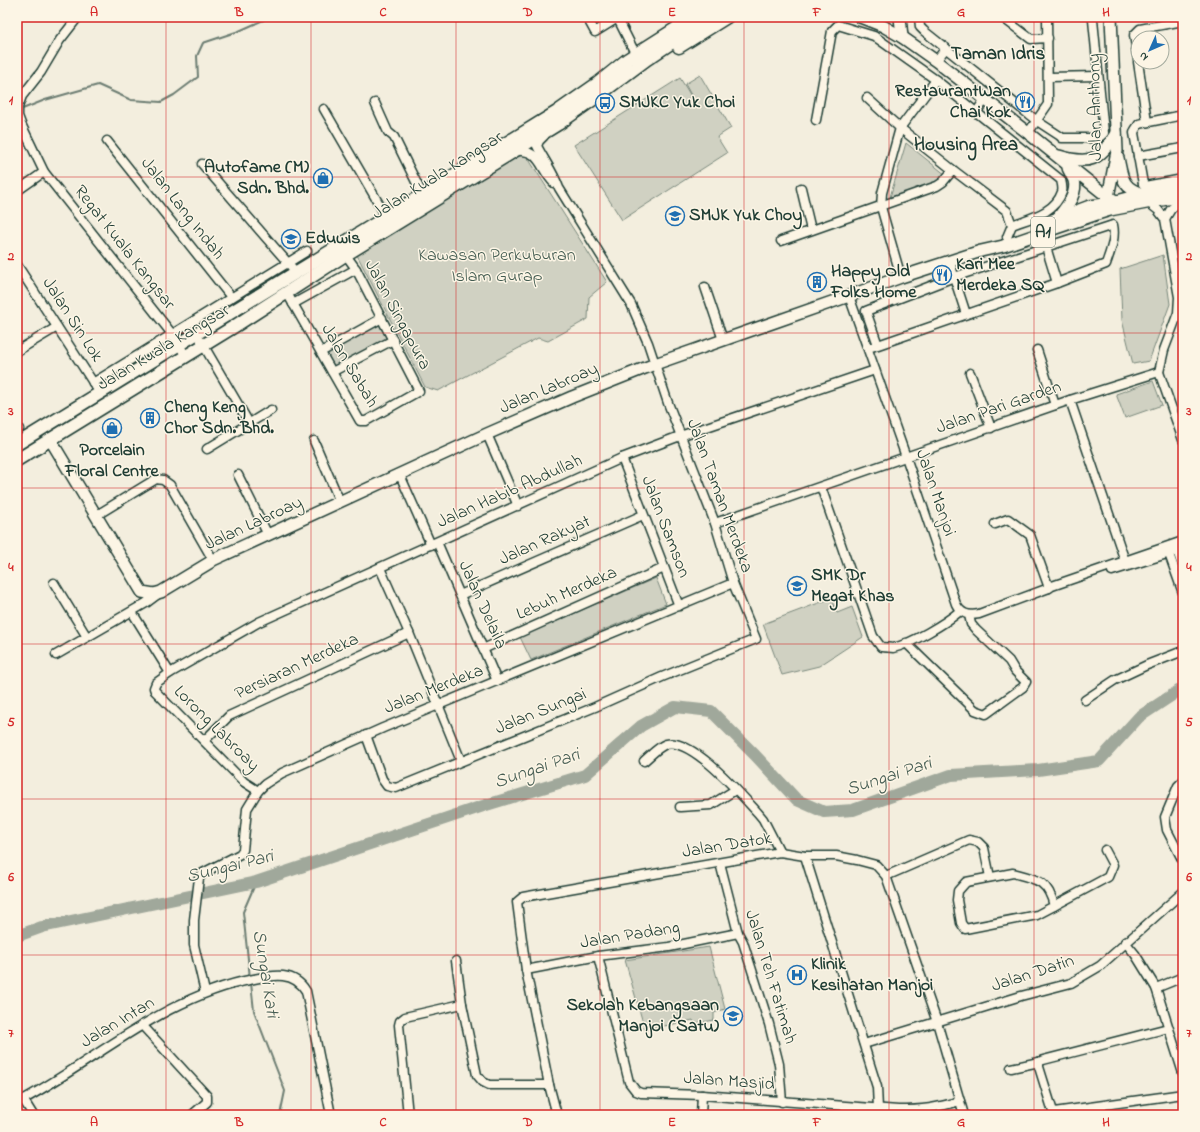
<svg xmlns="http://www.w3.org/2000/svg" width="1200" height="1132" font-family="'Indie Flower',sans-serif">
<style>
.green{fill:#d0d1c2;stroke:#78877b}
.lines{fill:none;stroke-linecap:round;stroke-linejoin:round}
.stream{stroke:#6c7d72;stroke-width:2}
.river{stroke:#a0a89b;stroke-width:12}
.minor-casing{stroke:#1f3d34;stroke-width:11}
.major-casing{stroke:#1f3d34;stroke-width:14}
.highway-casing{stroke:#1f3d34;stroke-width:15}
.minor{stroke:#fcf5e5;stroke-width:8}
.major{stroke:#fcf5e5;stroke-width:11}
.highway{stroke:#fcf5e5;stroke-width:12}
.grid{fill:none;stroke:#d62828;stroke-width:1;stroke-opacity:0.55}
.labels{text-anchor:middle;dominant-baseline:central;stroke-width:3;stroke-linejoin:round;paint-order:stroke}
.shield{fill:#fcf5e5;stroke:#617469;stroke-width:1}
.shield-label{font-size:17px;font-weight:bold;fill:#1f3d34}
.poi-label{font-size:18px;font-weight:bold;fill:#1f3d34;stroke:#fcf5e5;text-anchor:start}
.street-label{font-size:18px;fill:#1f3d34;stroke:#fcf5e5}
.park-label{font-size:18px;fill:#425b50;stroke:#fcf5e5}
.neighbourhood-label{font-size:19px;font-weight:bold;fill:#1f3d34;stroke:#fcf5e5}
.water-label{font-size:19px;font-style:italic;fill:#465d53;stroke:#fcf5e5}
.neatline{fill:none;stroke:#d62828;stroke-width:1.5}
.grid-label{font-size:13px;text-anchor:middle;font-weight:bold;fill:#d62828}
</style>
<rect width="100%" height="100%" fill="#f3eede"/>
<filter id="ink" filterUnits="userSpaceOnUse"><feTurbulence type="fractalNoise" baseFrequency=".025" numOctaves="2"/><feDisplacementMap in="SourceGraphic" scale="8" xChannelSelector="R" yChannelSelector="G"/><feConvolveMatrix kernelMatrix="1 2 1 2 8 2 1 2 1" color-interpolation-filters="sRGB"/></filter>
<g filter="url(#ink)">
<!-- green -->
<g class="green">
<polygon points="700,75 731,128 717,137 727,153 622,220 574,145 680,78 697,106 685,84"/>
<polygon points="906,143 951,179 940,185 890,197"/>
<polygon points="519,155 526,155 607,282 589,297 588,319 548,341 538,338 438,391 425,387 357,255"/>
<polygon points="1163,255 1170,304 1149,361 1133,364 1122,320 1120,269"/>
<polygon points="379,324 387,338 332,369 323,354"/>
<polygon points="1153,381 1162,405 1125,418 1116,394"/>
<polygon points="656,578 666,604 531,660 520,637"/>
<polygon points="832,598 837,613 852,607 863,637 819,666 782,675 763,624"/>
<polygon points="709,947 725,1009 714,1013 714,1020 694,1024 693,1020 645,1030 625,960"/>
</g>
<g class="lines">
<!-- stream -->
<g class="stream">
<polyline points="20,110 45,100 98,85 131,100 161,102 174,95 198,77 197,56 203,43 239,31 270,17"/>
<polyline points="250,978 243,912 256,882"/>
<polyline points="251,983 254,1011 285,1091 280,1115"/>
</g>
<!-- river -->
<polyline class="river" points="17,936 42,927 256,882 483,806 585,775 641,726 675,707 711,711 755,755 797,800 824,812 853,810 951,775 1038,770 1099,761 1139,717 1183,688"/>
<!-- minor casing -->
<g class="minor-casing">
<g id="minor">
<polyline points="78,17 60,40 41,72 22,96 18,107 18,116 21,124 44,172 172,334 186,356"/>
<polyline points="617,17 634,51"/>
<polyline points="919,17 920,27 924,31 1037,121 1060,136 1062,138 1098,138 1101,136 1104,133 1093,20 1092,17"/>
<polyline points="1002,17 1031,39 1048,38"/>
<polyline points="589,21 595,32 619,17"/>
<polyline points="1138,59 1134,35 1140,29 1183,21"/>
<polyline points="936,61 946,48"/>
<polyline points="1138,62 1147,122"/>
<polyline points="1049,77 1098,76"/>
<polyline points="867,98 900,128 953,170 1007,211 1012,225 1007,237"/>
<polyline points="375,103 388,132 394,137 422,194"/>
<polyline points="324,109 386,216"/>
<polyline points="976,113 985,99"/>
<polyline points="1183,115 1139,124 1135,130 1134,133 1143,184 1145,186 1183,179"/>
<path d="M816,120L832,31L838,25L874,36L936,80L1061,180C1062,184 1063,189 1062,192C1055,213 1030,218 1012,225"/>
<polyline points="1028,133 1048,104 1047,17"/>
<polyline points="107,141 231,297"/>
<path d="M515,151C541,149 539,168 554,183"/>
<polyline points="1138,156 1183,148"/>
<polyline points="202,164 295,271"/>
<polyline points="801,188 811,230"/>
<polyline points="17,191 44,172"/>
<polyline points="1149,203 1158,210 1165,219 1179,297 1178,313 1164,350 1159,372 1183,440"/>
<polyline points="1165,219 1171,209 1183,199"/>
<polyline points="781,241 937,186 943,182 953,170"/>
<polyline points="1046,247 1057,283"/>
<polyline points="950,260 954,277 966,314"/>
<polyline points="17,265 96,387"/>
<polyline points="901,277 881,207 882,193 900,128 936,80"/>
<polyline points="705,287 723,340"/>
<polyline points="287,293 360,421 366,421 419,391 356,269 343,251"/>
<path d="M849,296L906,457L956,604C961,614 968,616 979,614L1049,588L1052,586L1183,541"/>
<polyline points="293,304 356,269"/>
<polyline points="201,341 249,423"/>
<path d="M868,348L878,345L1057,283L1106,264C1110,252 1116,238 1113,225L954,277L866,311L878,345"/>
<polyline points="1037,350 1055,405"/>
<polyline points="17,351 57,327"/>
<polyline points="321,352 382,318"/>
<polyline points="332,372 393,340"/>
<polyline points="970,373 991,428"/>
<polyline points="93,383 307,251"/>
<polyline points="1070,400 1125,561"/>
<polyline points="17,426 19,429"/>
<polyline points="487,434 518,506"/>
<polyline points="314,441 340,502"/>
<polyline points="207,449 271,410"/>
<polyline points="622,458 679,606"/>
<polyline points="238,475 268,535"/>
<polyline points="400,475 431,545"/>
<path d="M821,487L873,636L881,647C885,647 890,648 893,648C911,644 946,623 960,611"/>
<polyline points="97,515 156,479 163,480 170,485 213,560"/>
<polyline points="715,523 1070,400 1159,372"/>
<polyline points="995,524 1008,519 1030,535 1049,588"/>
<polyline points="437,542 497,681"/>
<polyline points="1174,549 1177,551 1183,568"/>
<polyline points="1169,550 1169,554 1183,593"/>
<polyline points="380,568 409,633 461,761"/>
<polyline points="1112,571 1183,549"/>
<polyline points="54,583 87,637"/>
<polyline points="460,595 643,515"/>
<polyline points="132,612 170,673 156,683 154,688 155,691 244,782 258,791"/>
<polyline points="906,643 975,710 986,714 1023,687 1026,682 1015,671 1009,661 976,630 971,624 969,615"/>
<polyline points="483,649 664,568"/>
<polyline points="56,655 146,603 158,594"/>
<polyline points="170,673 259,622 622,458 680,436 875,370"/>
<polyline points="1085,700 1115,680 1147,665 1183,651"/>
<path d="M366,735L382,779L387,786L396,788L595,707L662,677L756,639L733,583L715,523L668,403L648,343L631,304L559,188C554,173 544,160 537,146L539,141L544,136"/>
<polyline points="204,741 229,716 409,633"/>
<path d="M644,761C650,756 658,747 666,744C692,737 741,795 758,813L763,819L780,852"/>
<polyline points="1183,781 1178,786 1165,817 1167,830 1183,861"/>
<polyline points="680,807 711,805 735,790"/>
<polyline points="805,856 877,1087 878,1109"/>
<polyline points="720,863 738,933 743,942 769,1024 779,1064 782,1102"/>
<path d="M1013,873C1036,879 1048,880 1054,906L1037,915L965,929L961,923L957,900L958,891L966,882Z"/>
<polyline points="886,876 969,840 978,842 984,848 990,877"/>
<polyline points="1054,906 1108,877 1113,865 1105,850"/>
<polyline points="1125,942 1135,954 1156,988 1183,1073"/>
<path d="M598,956L629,1082L636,1091L641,1093L702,1095L898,1110C922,1110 937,1108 960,1101"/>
<polyline points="456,961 462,1004 477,1075 483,1082 489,1085 549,1085"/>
<polyline points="526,970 598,956 669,947 738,933"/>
<polyline points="1156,988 1183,977"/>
<polyline points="205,992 194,945 194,920 199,878 203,873 240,854 243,850 247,809 258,791 265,784 282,773 383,728 733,583"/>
<polyline points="142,1025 207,1096 207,1102 192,1115"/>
<polyline points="864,1044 1021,996 1071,983 1100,966 1183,892"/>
<polyline points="1011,1068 1039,1062"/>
<polyline points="23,1099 33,1115"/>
<path d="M17,1103C96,1061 164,996 254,979C274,975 294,971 306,991L331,1115"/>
<polyline points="1054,1112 1183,1094"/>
<polyline points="408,1115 399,1025 400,1021 405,1017 462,1004"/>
<polyline points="557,1115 549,1085 526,970 517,902 523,897 780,852 805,856 836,856 857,860 876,865 886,876 937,1022 964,1115"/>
<polyline points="701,1115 702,1095"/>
<polyline points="1054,1115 1039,1067 1039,1062 1043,1060 1168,1028"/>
</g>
</g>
<!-- major casing -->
<g class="major-casing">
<g id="major">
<polyline points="860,17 883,26 902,37 936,61 1028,133 1108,197 1120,203 1131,203"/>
<polyline points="900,17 902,37"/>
<path d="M1059,156C1089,165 1100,161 1116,133"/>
<path d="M1118,158C1122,177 1122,189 1144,194"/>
<polyline points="1105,203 1108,197 1117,151 1111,17"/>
<path d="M1057,219C1065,208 1078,195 1074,180C1072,176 1070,172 1068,168"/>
<polyline points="1045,223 1090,206 1105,204 1144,194 1183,187"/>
<polyline points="50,439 142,592 154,594 161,592 209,563 213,560 487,434 572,397 655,364 849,296 901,277 981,251 1003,246 1094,215 1110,210 1183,196"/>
</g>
</g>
<!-- highway casing -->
<g class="highway-casing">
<g id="highway">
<polyline points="679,47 727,17"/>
<polyline points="17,444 557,112 597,84 628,59 694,17"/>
<polyline points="17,460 235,326 342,257 558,124 592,100 647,59 710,17"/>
</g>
</g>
<!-- minor -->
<use href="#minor" class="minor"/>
<!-- major -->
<use href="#major" class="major"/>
<!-- highway -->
<use href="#highway" class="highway"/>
</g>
</g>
<!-- grid -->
<path class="grid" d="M166,17V1115M311,17V1115M456,17V1115M600,17V1115M744,17V1115M889,17V1115M1034,17V1115M17,177H1183M17,333H1183M17,488H1183M17,644H1183M17,799H1183M17,955H1183"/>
<!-- icons -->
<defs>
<g id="restaurant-ring" transform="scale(1)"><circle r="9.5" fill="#fcf5e5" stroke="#1f6fb2" stroke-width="1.5"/><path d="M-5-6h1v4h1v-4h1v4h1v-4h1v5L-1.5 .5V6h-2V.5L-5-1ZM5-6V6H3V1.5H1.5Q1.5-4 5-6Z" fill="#1f6fb2"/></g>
<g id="bus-ring" transform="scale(1)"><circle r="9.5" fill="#fcf5e5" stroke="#1f6fb2" stroke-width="1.5"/><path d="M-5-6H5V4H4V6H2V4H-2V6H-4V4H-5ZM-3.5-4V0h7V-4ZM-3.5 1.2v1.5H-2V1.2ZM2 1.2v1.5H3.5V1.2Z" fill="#1f6fb2"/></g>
<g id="shop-ring" transform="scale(1)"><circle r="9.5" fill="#fcf5e5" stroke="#1f6fb2" stroke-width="1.5"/><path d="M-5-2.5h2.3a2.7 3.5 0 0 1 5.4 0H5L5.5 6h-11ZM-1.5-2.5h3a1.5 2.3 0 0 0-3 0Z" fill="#1f6fb2"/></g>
<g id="school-ring" transform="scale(1)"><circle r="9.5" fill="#fcf5e5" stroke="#1f6fb2" stroke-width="1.5"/><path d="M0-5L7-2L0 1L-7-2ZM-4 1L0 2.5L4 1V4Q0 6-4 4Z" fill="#1f6fb2"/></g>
<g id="building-ring" transform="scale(1)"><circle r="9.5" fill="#fcf5e5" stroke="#1f6fb2" stroke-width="1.5"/><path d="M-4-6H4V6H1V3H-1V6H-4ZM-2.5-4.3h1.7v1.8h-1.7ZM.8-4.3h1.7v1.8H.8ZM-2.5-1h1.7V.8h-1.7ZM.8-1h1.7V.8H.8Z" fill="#1f6fb2"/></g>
<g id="hospital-ring" transform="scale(1)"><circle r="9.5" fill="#fcf5e5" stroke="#1f6fb2" stroke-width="1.5"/><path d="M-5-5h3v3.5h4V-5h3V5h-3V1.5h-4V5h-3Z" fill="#1f6fb2"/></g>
</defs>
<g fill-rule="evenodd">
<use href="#restaurant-ring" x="1025" y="102"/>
<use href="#bus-ring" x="605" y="103"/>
<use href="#shop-ring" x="323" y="178"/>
<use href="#school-ring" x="675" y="216"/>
<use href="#school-ring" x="291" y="239"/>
<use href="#restaurant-ring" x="942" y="275"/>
<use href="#building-ring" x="817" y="282"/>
<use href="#building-ring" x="150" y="418"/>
<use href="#shop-ring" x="112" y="428"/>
<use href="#school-ring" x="797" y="586"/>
<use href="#hospital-ring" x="797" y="975"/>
<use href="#school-ring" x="733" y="1016"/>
</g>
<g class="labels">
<!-- shield labels -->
<rect class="shield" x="1031" y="217" width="24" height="30" rx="3"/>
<g class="shield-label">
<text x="1043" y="232">A1</text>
</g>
<!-- poi labels -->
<g class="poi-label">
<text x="1011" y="92" text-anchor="end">RestaurantWan<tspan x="1011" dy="21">Chai Kok</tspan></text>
<text x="619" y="103">SMJKC Yuk Choi</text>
<text x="309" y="168" text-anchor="end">Autofame (M)<tspan x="309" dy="21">Sdn. Bhd.</tspan></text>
<text x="689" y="216">SMJK Yuk Choy</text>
<text x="305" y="239">Eduwis</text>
<text x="956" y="265">Kari Mee<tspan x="956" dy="21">Merdeka SQ</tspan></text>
<text x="831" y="272">Happy Old<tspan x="831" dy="21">Folks Home</tspan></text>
<text x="164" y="408">Cheng Keng<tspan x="164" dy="21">Chor Sdn. Bhd.</tspan></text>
<text x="112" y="451" text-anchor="middle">Porcelain<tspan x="112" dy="21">Floral Centre</tspan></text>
<text x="811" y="576">SMK Dr<tspan x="811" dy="21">Megat Khas</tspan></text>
<text x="811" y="965">Klinik<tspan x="811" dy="21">Kesihatan Manjoi</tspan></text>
<text x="719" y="1006" text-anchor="end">Sekolah Kebangsaan<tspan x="719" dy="21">Manjoi (Satu)</tspan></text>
</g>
<!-- street labels -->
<g class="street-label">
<text transform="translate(1096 107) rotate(-91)">Jalan Anthony</text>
<text transform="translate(438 176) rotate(-32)">Jalan Kuala Kangsar</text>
<text transform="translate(182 209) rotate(52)">Jalan Lang Indah</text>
<text transform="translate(124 248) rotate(52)">Regat Kuala Kangsar</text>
<text transform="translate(397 315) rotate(62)">Jalan Singapura</text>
<text transform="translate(72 320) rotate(57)">Jalan Sin Lok</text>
<text transform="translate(164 348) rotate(-31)">Jalan Kuala Kangsar</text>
<text transform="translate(349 366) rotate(59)">Jalan Sabah</text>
<text transform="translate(549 389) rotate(-23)">Jalan Labroay</text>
<text transform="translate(999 408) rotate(-19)">Jalan Pari Garden</text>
<text transform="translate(510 492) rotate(-24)">Jalan Habib Abdullah</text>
<text transform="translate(935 493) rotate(71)">Jalan Manjoi</text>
<text transform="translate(719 496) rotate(70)">Jalan Taman Merdeka</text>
<text transform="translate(254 524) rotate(-25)">Jalan Labroay</text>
<text transform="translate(665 527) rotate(69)">Jalan Samson</text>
<text transform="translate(545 541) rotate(-24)">Jalan Rakyat</text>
<text transform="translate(567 594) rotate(-24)">Lebuh Merdeka</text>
<text transform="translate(482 605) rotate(66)">Jalan Delaila</text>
<text transform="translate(297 667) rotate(-25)">Persiaran Merdeka</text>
<text transform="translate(434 690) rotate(-22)">Jalan Merdeka</text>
<text transform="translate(541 712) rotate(-22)">Jalan Sungai</text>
<text transform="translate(216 729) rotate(45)">Lorong Labroay</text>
<text transform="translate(727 846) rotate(-9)">Jalan Datok</text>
<text transform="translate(630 936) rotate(-9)">Jalan Padang</text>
<text transform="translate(1033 974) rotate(-18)">Jalan Datin</text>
<text transform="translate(770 977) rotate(73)">Jalan Teh Fatimah</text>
<text transform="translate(118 1023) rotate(-31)">Jalan Intan</text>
<text transform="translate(729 1082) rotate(4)">Jalan Masjid</text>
</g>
<!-- park labels -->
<g class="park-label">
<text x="497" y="256">Kawasan Perkuburan<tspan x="497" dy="21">Islam Gurap</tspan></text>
</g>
<!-- neighbourhood labels -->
<g class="neighbourhood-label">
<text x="998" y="54">Taman Idris</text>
<text x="966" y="145">Housing Area</text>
</g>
<!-- water labels -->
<g class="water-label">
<text transform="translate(537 769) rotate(-19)">Sungai Pari</text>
<text transform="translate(889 777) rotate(-18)">Sungai Pari</text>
<text transform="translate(230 867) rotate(-14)">Sungai Pari</text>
<text transform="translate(265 974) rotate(81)">Sungai Kati</text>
</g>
</g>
<!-- margin -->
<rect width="1200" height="1132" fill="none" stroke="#fcf5e5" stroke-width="44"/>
<!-- north arrow -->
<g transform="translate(1150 50) rotate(225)"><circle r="19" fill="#fcf5e5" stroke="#a4ab9e"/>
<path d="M0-3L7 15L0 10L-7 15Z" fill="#1f6fb2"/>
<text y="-6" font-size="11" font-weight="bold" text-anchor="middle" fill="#1f3d34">N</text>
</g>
<rect x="22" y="22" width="1156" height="1088" class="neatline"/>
<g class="grid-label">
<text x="94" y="16">A</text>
<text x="239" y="16">B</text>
<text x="383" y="16">C</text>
<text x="528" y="16">D</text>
<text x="672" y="16">E</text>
<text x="817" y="16">F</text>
<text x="961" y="16">G</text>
<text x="1106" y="16">H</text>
<text x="11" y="104">1</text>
<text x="1189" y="104">1</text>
<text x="11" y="260">2</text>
<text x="1189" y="260">2</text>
<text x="11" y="415">3</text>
<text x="1189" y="415">3</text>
<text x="11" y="571">4</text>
<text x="1189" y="571">4</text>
<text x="11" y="726">5</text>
<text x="1189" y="726">5</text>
<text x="11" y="881">6</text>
<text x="1189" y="881">6</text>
<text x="11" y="1037">7</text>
<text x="1189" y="1037">7</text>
<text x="94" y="1126">A</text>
<text x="239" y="1126">B</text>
<text x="383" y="1126">C</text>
<text x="528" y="1126">D</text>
<text x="672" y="1126">E</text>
<text x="817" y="1126">F</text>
<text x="961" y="1126">G</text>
<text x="1106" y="1126">H</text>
</g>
</svg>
